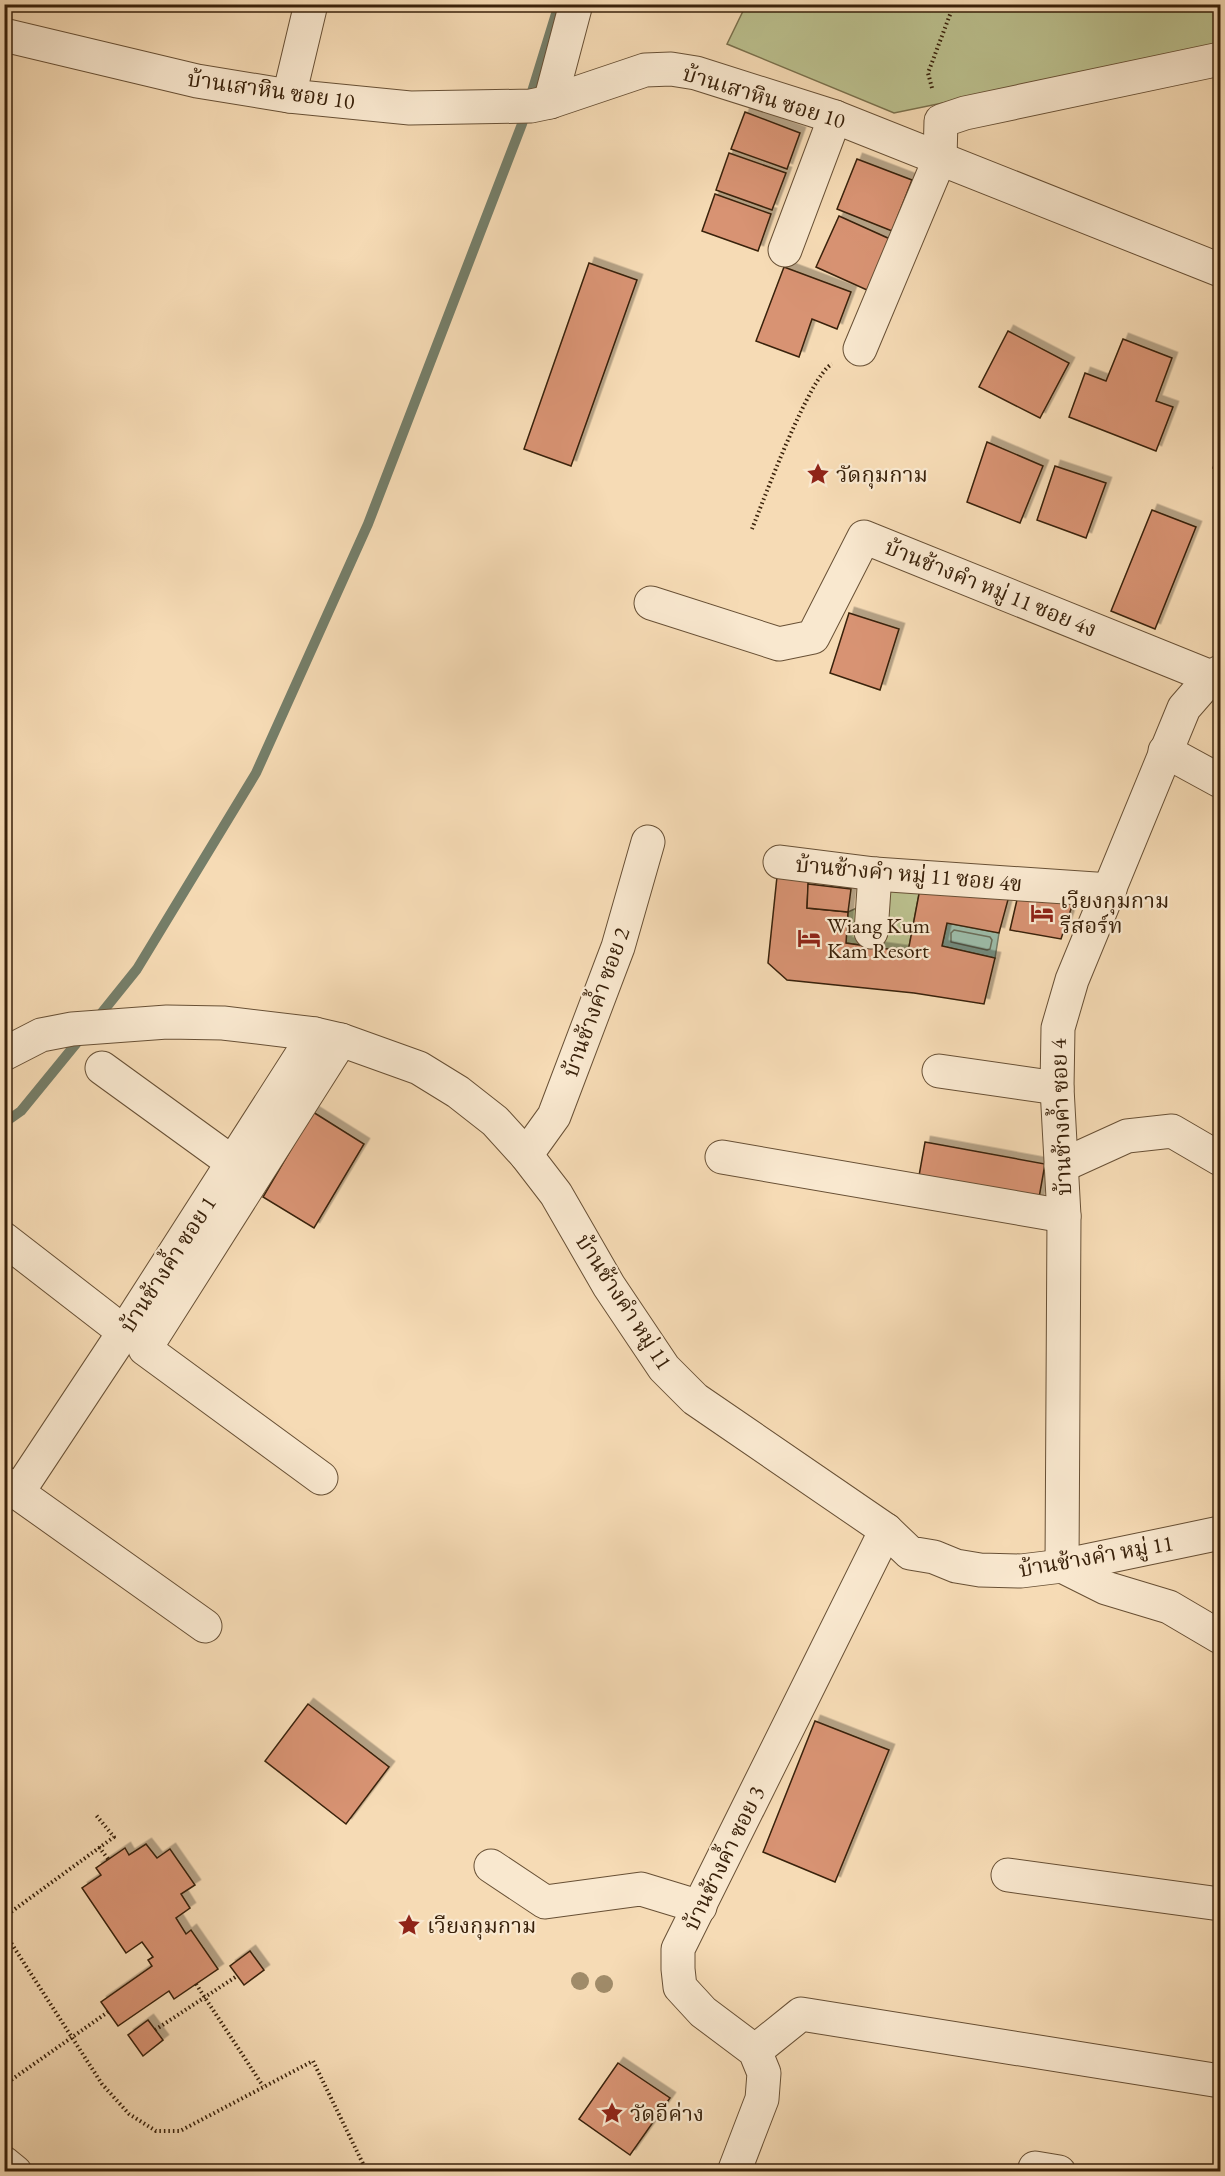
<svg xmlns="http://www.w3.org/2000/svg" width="1225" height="2176" font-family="'EB Garamond','Noto Serif Thai',serif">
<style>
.green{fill:#bbc08e;stroke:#7a704c;stroke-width:1.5}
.water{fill:#9dbca9;stroke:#757e69;stroke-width:1.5}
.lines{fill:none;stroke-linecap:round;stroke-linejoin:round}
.shore{stroke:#6b6e5a;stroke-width:1.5}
.stream{stroke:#757e69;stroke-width:10}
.building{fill:#d89373;stroke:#39210a;stroke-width:1.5;filter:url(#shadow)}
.minor-casing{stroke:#685035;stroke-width:35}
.path{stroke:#39210a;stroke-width:4;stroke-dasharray:1.5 3;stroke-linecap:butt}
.minor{stroke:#f9e8cf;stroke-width:33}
.tree{fill:#a08b69}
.labels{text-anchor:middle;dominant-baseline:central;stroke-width:4.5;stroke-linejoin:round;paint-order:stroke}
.street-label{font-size:22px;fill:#39210a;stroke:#f9e8cf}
.poi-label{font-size:22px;fill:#39210a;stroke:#f9e8cf;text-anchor:start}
</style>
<defs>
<filter id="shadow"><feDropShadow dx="5.5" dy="-5.5" stdDeviation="0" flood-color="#0004"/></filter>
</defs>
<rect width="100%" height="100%" fill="#f6dbb5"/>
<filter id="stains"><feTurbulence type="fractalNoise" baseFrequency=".00333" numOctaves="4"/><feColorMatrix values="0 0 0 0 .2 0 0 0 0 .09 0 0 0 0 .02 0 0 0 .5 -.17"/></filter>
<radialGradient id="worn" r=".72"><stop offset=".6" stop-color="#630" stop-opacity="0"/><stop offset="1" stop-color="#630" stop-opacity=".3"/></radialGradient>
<!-- green -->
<g class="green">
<polygon points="746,5 1220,5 1220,46 894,113 727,44"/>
<polygon points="875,874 922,878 908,952 846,943 848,912 872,901"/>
</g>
<!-- water -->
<polygon class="water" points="947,923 999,933 995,958 942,946"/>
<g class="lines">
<!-- shore -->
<polygon class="shore" points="954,930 990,937 992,940 990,949 987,950 951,942 951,933"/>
<!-- stream -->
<g class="stream">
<polyline points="96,1020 137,969 256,773 368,524 522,124 559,4"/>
<polyline points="4,1123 21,1111 84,1034"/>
</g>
</g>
<!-- building -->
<g class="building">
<polygon points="745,112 800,133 787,169 731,149"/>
<polygon points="729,153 786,173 772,210 716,190"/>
<polygon points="857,159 912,180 892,231 837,209"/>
<polygon points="715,194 771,214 758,251 702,231"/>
<polygon points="839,216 890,239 867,290 816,267"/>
<polygon points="589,263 637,280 571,466 524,449"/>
<polygon points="784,267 851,292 837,329 812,319 799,357 756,341"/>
<polygon points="1008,331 1069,363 1040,418 979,387"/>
<polygon points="1123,339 1172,358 1156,401 1173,407 1156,451 1069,417 1085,373 1106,381"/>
<polygon points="987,442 1043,466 1020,523 967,502"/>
<polygon points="1220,446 1220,471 1213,468"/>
<polygon points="1055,466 1106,483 1086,538 1037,520"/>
<polygon points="1152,510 1196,527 1155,629 1111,611"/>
<polygon points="849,613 899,629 880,690 830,673"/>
<polygon points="778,867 809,869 807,908 848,912 846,943 908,952 922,878 1012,885 999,933 947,923 942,946 995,958 984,1004 914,993 787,980 768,963"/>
<polygon points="808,884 851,889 848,912 807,908"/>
<polygon points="1019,891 1075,897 1061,939 1010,930"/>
<polygon points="313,1112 364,1144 314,1228 263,1197"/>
<polygon points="925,1142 1045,1164 1037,1209 917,1187"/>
<polygon points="308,1704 389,1767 346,1824 265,1761"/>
<polygon points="815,1721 889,1750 835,1882 763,1852"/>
<polygon points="146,1844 157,1858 170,1849 195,1885 181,1894 190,1908 176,1918 186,1934 191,1930 218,1969 174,1999 169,1991 118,2026 101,2002 152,1966 148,1960 153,1957 142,1942 126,1953 82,1888 101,1875 96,1868 125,1848 129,1855"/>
<polygon points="250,1951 264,1970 244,1985 230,1966"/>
<polygon points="148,2020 163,2040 143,2056 128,2035"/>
<polygon points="618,2063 670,2098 630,2155 579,2119"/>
</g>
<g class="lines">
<!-- minor casing -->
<g class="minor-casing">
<g id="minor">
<polyline points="4,35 197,81 289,96 410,108 531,106 550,102 645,70 671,69 696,73 835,117 1220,270"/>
<polyline points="289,96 311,4"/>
<polyline points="550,102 576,4"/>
<polyline points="785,250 835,117"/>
<polyline points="860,349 940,158 941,121 965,113 1220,59"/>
<polyline points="651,603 779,644 813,637 864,537 1211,677"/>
<polyline points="1165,751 1220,781"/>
<polyline points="780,862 875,874 1110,890"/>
<polyline points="871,932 875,874"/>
<polyline points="4,1054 41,1035 72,1029 167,1022 223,1023 315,1034 341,1040 419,1068 458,1092 495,1121 526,1155 556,1194 609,1286 664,1368 695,1399 886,1530 910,1553 934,1557 956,1566 980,1570 1021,1571 1062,1566 1220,1533"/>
<polyline points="102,1068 233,1163"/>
<polyline points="939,1071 1057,1088"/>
<polyline points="526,1155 554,1116 618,947 648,842"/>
<polyline points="722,1157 1064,1216"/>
<polyline points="1061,1166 1127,1136 1172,1131 1220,1159"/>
<polyline points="4,1239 124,1332"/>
<polyline points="321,1478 145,1349 341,1040"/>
<polyline points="4,1483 205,1626"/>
<polyline points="18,1492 124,1332 315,1034"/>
<polyline points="1062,1566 1064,1216 1057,1088 1058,1028 1072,980 1184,708 1211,677 1220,672"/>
<polyline points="1062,1566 1106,1588 1169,1607 1220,1637"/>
<polyline points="491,1866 545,1902 641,1889 700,1907"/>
<polyline points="1008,1875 1220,1904"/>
<polyline points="755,2051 801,2014 1220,2081"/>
<polyline points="4,2163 15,2172"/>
<polyline points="1035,2168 1059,2172"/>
<polyline points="734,2172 762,2099 764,2073 755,2051 703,2012 680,1987 678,1969 678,1949 886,1530"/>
</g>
</g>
<!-- path -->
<g class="path">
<polyline points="932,88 928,73 954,4"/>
<path d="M752,529C764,499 810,375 832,364"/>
<polyline points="99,1847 108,1859"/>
<polyline points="4,1917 114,1837 96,1815"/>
<polyline points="4,1932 102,2084 129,2114 156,2131 180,2131 313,2061 367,2172"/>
<polyline points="196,1984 263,2086"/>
<polyline points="155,2030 237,1976"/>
<polyline points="4,2085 108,2012"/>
</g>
<!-- minor -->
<use href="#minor" class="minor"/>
</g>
<!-- trees -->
<g class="tree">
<circle cx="580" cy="1981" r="9"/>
<circle cx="604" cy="1984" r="9"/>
</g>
<!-- icons -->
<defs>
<g id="sight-bare" transform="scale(1.8)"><path d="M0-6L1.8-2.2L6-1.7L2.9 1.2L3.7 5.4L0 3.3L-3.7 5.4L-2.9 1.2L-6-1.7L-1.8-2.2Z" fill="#8f2418" stroke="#f9e8cf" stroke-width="2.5" paint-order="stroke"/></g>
<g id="hotel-bare" transform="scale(1.8)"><path d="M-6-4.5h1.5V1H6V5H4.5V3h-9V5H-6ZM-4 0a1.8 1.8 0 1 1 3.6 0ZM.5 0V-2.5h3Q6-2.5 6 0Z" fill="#8f2418" stroke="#f9e8cf" stroke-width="2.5" paint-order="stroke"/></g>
</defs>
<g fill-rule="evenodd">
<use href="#sight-bare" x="818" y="474"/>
<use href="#hotel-bare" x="1042" y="913"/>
<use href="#hotel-bare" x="809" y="938"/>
<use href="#sight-bare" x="409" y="1925"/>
<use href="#sight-bare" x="612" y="2113"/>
</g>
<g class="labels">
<!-- street labels -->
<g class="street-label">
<text transform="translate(271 90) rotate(8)">บ้านเสาหิน ซอย 10</text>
<text transform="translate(764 97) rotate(17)">บ้านเสาหิน ซอย 10</text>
<text transform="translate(991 588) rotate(22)">บ้านช้างคำ หมู่ 11 ซอย 4ง</text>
<text transform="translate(909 874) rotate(5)">บ้านช้างคำ หมู่ 11 ซอย 4ข</text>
<text transform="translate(596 1002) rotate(-70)">บ้านช้างค้ำ ซอย 2</text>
<text transform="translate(1061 1117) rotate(-92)">บ้านช้างค้ำ ซอย 4</text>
<text transform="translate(168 1264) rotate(-57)">บ้านช้างค้ำ ซอย 1</text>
<text transform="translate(624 1302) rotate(57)">บ้านช้างคำ หมู่ 11</text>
<text transform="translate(1096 1556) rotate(-10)">บ้านช้างคำ หมู่ 11</text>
<text transform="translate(724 1858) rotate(-64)">บ้านช้างค้ำ ซอย 3</text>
</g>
<!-- poi labels -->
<g class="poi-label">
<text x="836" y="474">วัดกุมกาม</text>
<text x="1060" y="900">เวียงกุมกาม<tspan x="1060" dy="25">รีสอร์ท</tspan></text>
<text x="827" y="925">Wiang Kum<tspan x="827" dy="25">Kam Resort</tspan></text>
<text x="427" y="1925">เวียงกุมกาม</text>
<text x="630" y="2113">วัดอีค่าง</text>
</g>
</g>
<!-- margin -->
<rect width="1225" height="2176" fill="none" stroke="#f6dbb5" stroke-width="24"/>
<rect x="6" y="6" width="1213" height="2164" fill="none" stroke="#39210a" stroke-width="3"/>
<rect x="12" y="12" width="1201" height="2152" fill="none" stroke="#39210a" stroke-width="1.5"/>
<rect width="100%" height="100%" filter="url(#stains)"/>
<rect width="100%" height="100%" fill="url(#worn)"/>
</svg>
